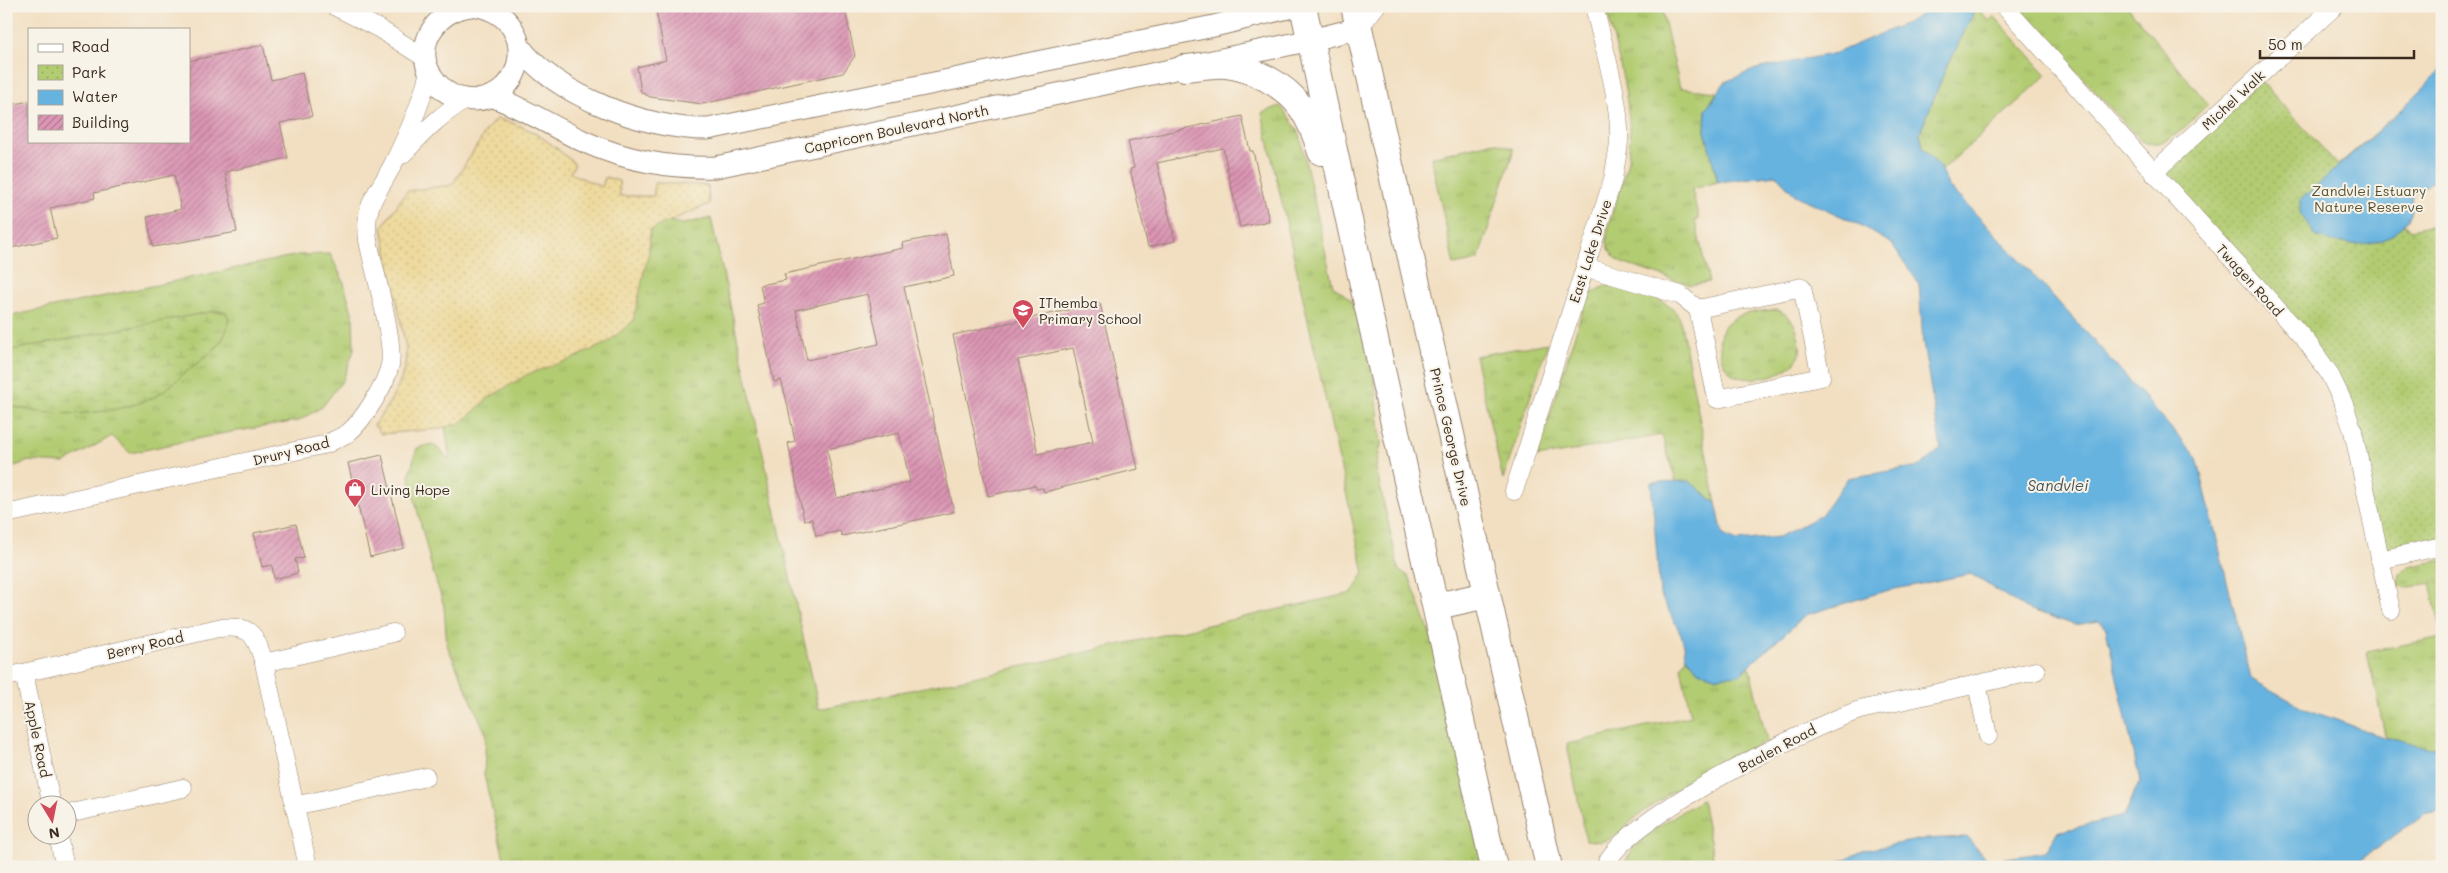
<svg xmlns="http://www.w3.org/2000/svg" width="2448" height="873" font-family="Mali,sans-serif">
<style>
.grass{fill:url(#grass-tufts);stroke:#767b48}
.wetland{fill:url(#wetland-marsh);stroke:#767b48}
.sand{fill:url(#sand-dots);stroke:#94825e}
.park{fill:url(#park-dots);stroke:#767b48}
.water{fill:#66b3e0;stroke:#506e7f}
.building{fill:url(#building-hatch);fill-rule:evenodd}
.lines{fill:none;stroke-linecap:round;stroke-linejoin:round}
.minor-casing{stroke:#968470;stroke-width:19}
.tertiary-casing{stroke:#968470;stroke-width:23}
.primary-casing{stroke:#968470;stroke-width:28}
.minor{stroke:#fff;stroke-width:18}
.tertiary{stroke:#fff;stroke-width:21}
.primary{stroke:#fff;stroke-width:26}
.labels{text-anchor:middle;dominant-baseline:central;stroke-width:4;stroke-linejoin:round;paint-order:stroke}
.street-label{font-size:14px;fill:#3b2a1e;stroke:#f7f3e8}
.park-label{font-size:14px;fill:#595233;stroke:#f7f3e8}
.poi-label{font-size:14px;fill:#3b2a1e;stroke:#f7f3e8;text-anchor:start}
.water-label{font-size:15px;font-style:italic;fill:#485358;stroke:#f7f3e8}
</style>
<defs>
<pattern id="grass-tufts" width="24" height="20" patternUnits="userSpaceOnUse" patternTransform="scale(1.25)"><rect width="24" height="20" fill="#b2cc72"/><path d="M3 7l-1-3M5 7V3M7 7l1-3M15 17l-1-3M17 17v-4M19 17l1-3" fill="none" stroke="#9aaf62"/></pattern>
<pattern id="wetland-marsh" width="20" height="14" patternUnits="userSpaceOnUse" patternTransform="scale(1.25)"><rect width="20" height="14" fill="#b2cc72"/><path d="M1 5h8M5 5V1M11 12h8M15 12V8" fill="none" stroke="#9aaf62"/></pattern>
<pattern id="sand-dots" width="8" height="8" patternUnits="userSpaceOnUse" patternTransform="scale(1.25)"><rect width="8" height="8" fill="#eeda9e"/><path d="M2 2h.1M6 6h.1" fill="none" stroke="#cdbb88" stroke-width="1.8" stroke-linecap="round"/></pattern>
<pattern id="park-dots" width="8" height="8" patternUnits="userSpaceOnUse" patternTransform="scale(1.25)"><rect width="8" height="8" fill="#b2cc72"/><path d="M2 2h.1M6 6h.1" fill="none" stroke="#9aaf62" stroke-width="1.8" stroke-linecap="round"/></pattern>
<pattern id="building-hatch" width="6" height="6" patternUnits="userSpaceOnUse" patternTransform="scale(1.25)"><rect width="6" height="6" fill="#db95b4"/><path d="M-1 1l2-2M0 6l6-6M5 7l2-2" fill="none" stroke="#b37a92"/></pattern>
</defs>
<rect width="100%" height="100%" fill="#f7f3e8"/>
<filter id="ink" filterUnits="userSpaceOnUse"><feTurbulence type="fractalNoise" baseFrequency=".02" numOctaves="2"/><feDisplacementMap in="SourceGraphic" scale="10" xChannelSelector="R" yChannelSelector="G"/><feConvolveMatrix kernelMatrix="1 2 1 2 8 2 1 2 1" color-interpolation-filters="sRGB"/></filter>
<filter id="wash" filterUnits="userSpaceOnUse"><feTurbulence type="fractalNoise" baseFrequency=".0096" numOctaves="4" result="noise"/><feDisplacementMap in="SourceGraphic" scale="20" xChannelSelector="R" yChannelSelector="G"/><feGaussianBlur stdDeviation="1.12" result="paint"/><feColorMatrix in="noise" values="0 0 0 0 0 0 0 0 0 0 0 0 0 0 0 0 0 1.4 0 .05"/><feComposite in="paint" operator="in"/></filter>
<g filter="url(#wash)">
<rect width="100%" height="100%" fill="#f2dfc1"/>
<!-- grass -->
<g class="grass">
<path d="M1606,6H1661L1680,88L1717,92L1706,110L1705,131L1718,182L1692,189L1699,220L1695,221L1709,282L1690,285L1622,263C1614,257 1608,251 1607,241C1606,224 1624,182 1628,160C1635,109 1617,56 1606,6Z"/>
<path d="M2016,6H2127L2208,104C2191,120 2167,153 2141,141Z"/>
<polygon points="1976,7 1989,21 1994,16 2047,75 1942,170 1923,148 1920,133 1944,73"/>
<polygon points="1280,106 1291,120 1300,136 1333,286 1349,298 1359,314 1376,388 1381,444 1376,468 1399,571 1409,576 1435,647 1483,867 506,867 484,775 486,734 447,645 444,606 431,565 409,476 417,448 433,444 450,460 444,420 649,251 650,230 667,221 683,224 711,218 819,709 978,676 1352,593 1364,573 1262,113"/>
<polygon points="1495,142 1514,149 1478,260 1454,265 1431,157"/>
<polygon points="330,254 343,280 353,316 354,350 343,380 322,407 298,421 220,434 130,453 112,436 64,463 29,461 6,469 6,317 298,255"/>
<path d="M1605,286C1627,284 1671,299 1680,319L1716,503L1689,481L1676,482L1662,435L1537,457L1584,305L1591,294Z"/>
<path d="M1778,310C1790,316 1795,322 1798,336C1800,343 1802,351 1798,358C1789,376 1744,386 1730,372C1722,365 1721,357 1720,348C1715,314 1752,311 1778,310Z"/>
<polygon points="1548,343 1503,480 1475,356"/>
<polygon points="2442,560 2442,634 2431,583 2406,588 2398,585 2400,574 2409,567"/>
<path d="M2442,637V746C2429,753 2402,737 2386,739L2367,652Z"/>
<polygon points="1687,657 1698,671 1739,675 1749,666 1767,741 1679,787 1639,815 1613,838 1600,842 1586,840 1567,744 1691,716 1681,667"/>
<path d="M1702,800L1715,867H1624C1629,839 1679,813 1702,800Z"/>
</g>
<!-- wetland -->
<path class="wetland" d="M215,311H225L229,319C226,344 210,354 191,368C179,377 166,392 152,398C111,416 47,419 6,404V351Z"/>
<!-- sand -->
<path class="sand" d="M496,119C529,125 550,142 575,164L570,173L602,187L605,177L619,181L620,196H654V183L701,185L708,186L709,204L650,230L649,251L633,321L607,343L569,360L528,374L490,397L461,423L437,429L381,434L374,425C391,401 407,379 406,348L382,227L407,191L452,185L488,128Z"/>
<!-- park -->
<polygon class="park" points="2442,69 2442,176 2413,194 2411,212 2405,223 2411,230 2442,223 2442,546 2380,560 2329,373 2153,173 2258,78 2338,165 2399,112"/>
<!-- water -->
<g class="water">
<path d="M1938,6H1977L1944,73L1920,133L1923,148L1942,170L1948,186L2004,243L2107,355L2197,458L2251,679L2306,709L2386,738C2402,737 2429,753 2442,746V810L2424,814L2351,867H1828L1865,850L1923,839L1967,837L1987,861L2046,852L2057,832L2124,816L2140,781L2106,629L2099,621L2075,625L2023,607L1971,574L1885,591L1806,615L1739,675L1718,677L1698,671L1687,657L1681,634L1660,594L1651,482L1689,481L1716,503L1723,535L1737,541L1779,537L1821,515L1848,478L1920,466L1941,449L1923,343L1919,284L1892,244L1858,224L1795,195L1776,175L1718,182L1705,131L1706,110L1725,82L1756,69L1836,53L1906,23Z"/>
<path d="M2442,69V176L2413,194C2412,200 2413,208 2411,213C2395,250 2347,249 2316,236L2300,213V200L2399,112Z"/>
</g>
<g id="blocks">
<!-- building -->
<g class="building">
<polygon points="655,6 844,6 855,56 843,73 702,104 650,97 641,92 637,67 666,60"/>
<polygon points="263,45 271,80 302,73 312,116 280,123 288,158 225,172 237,232 153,247 147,217 181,209 174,175 94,193 95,198 50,208 57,238 6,249 6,106 29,101 29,141 189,141 189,61"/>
<polygon points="1242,116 1250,151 1253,151 1269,221 1240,227 1223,148 1157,163 1175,241 1148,247 1130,169 1134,168 1128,141"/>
<path d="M946,234L954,276L904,287L954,512L842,536L840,531L816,536L812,519L804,520L788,443L795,441L786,398L781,380L774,382L757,305L764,303L760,285L786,280L784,274L903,248L902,243ZM868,294L879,344L807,360L796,310ZM899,433L910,482L837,498L827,449Z"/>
<path d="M1100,303L1138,469L1044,492L1043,488L1036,489L1035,485L988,496L953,335ZM1073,348L1093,442L1038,454L1018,360Z"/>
<polygon points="382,455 404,548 370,557 348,463"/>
<polygon points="296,524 304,558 295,559 298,573 274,579 272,565 262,567 254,533"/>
</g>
</g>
</g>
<g filter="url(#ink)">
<use href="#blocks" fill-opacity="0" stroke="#968470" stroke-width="1"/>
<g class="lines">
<!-- minor casing -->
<g class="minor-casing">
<g id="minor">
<polyline points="334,6 378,28 425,58"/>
<polyline points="2004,6 2307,342 2329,373 2343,402 2353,431 2391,610"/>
<polyline points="1359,28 1376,6"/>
<path d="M402,155C422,134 440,114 466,100"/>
<polyline points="2153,173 2335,6"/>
<polyline points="1585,267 1680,295 1698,309 1717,399 1821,377 1802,287 1698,309"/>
<path d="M1514,491L1613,179C1615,166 1618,154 1619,141C1621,101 1603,46 1594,6"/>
<path d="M6,514L327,444C334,440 341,437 348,433C363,421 386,384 390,365C395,340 373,268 368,240C363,201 379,194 394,162C409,132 422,103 429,71"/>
<polyline points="2380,560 2442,546"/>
<polyline points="264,663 393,633"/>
<polyline points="24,673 52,806"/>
<path d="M6,677L218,628C251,625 255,633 264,663L308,867"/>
<polyline points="1977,684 1988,736"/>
<polyline points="294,806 426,777"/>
<polyline points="68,814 183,788"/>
<polyline points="58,836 65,867"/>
<path d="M1605,867C1620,820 1811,726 1860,710L2036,671"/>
</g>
</g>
<!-- tertiary casing -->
<g class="tertiary-casing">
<g id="tertiary">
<path d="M471,6C438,9 413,44 431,75C438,86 447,95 460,98C523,114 546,19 477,6"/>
<path d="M519,46C555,96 649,130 708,129L1214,26L1296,6"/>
<path d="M491,96C524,108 553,127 585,142C625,160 672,169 716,167L1311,40L1359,28"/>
</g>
</g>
<!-- primary casing -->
<g class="primary-casing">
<g id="primary">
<polyline points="1303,6 1368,308 1494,867"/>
<polyline points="1354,6 1549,867"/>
<path d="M1184,68C1198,67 1212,64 1226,65C1240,66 1253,72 1266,78C1299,96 1310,116 1321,152"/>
<polyline points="1437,606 1487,595"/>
</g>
</g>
<!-- minor -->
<use href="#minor" class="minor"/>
<!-- tertiary -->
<use href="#tertiary" class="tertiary"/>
<!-- primary -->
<use href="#primary" class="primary"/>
</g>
</g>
<!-- icons -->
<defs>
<g id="school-pin" transform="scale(1.125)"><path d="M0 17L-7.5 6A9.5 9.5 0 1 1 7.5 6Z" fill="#d1495b" stroke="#f7f3e8"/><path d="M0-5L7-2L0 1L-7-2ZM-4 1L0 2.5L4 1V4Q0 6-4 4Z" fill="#fff"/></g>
<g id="shop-pin" transform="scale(1.125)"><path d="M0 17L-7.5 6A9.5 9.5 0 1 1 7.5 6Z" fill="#d1495b" stroke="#f7f3e8"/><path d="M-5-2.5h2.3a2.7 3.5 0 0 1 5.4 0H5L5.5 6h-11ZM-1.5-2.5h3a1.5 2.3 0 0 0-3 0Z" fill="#fff"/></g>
</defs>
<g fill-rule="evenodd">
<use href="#school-pin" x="1023" y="310"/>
<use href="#shop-pin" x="355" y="489"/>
</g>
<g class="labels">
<!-- street labels -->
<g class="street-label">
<text transform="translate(2233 100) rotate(-43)">Michel Walk</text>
<text transform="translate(896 129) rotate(-12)">Capricorn Boulevard North</text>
<text transform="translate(1590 251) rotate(-72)">East Lake Drive</text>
<text transform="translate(2250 280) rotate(48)">Twagen Road</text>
<text transform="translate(1451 437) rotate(77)">Prince George Drive</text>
<text transform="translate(291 451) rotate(-14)">Drury Road</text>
<text transform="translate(145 645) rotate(-13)">Berry Road</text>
<text transform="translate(38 739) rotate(78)">Apple Road</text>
<text transform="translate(1777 748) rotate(-28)">Baalen Road</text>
</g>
<!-- park labels -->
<g class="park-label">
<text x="2369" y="190">Zandvlei Estuary<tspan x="2369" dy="16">Nature Reserve</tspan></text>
</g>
<!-- poi labels -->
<g class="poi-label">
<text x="1039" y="302">IThemba<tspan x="1039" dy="16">Primary School</tspan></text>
<text x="371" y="489">Living Hope</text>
</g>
<!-- water labels -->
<g class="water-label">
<text x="2058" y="485">Sandvlei</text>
</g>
</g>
<!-- margin -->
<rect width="2448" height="873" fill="none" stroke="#f7f3e8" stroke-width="25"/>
<!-- legend -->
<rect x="28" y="28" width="162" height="115" fill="#f7f3e8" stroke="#aca397"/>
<rect x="38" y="44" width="25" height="8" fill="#ffffff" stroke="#aca397"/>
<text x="72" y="52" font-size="15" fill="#3b2a1e">Road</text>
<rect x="38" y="65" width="25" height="15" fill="url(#park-dots)" stroke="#aca397"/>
<text x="72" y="78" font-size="15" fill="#3b2a1e">Park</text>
<rect x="38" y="90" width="25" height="15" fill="#66b3e0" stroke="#aca397"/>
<text x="72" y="102" font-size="15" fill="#3b2a1e">Water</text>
<rect x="38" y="115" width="25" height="15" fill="url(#building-hatch)" stroke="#aca397"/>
<text x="72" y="128" font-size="15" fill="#3b2a1e">Building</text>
<!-- north arrow -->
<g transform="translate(52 820) rotate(170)"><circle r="24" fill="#f7f3e8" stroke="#aca397"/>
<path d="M0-4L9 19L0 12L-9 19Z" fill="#d1495b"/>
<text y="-8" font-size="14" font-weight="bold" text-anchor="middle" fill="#3b2a1e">N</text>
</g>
<!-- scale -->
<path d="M2260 50v8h154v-8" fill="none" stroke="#3b2a1e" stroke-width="2.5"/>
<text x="2268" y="50" font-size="15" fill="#3b2a1e" stroke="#f7f3e8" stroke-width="4" paint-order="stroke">50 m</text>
</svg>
